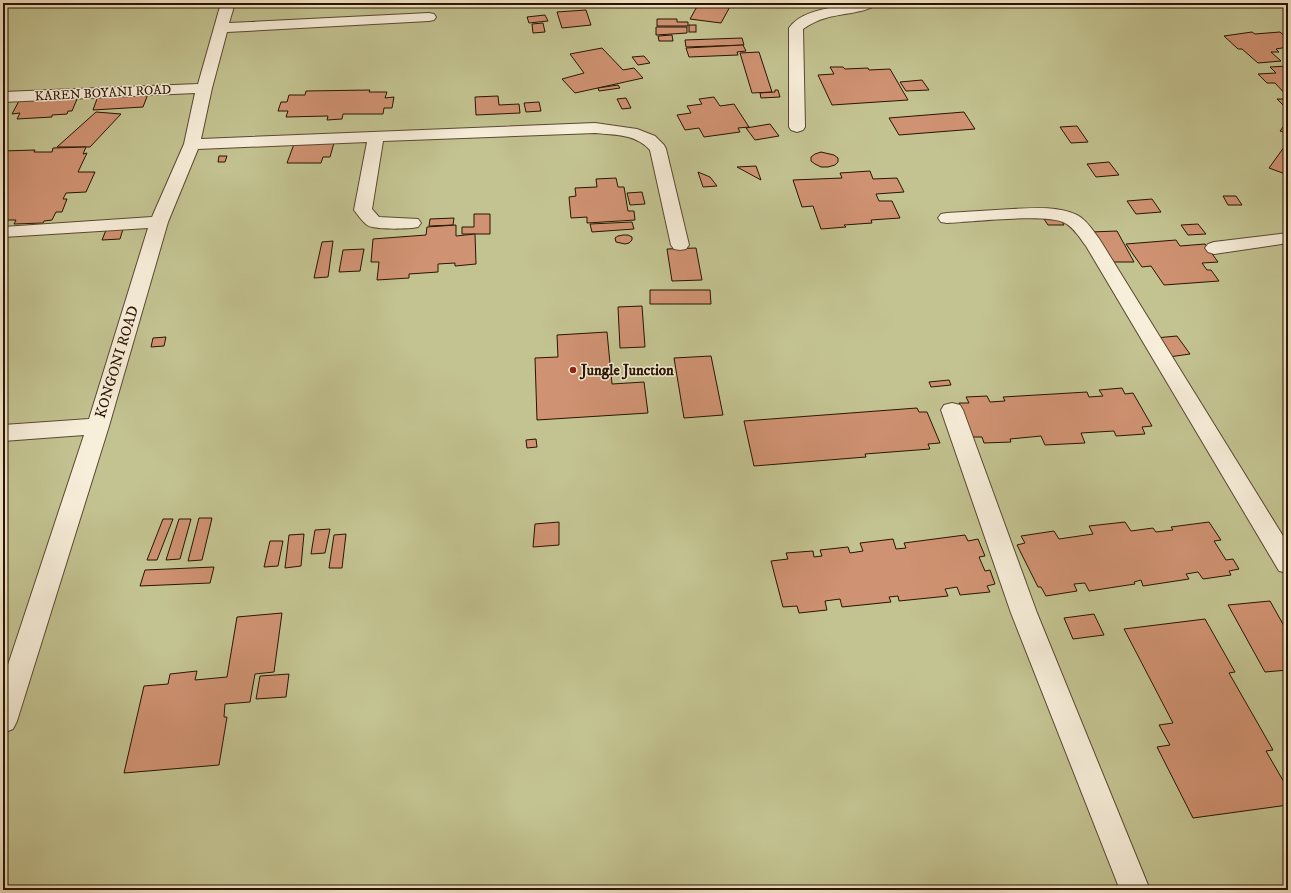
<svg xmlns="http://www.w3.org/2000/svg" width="1291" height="893" font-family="'IM FELL DW Pica',serif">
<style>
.green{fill:#c3c391;stroke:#766c48}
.building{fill:#cf9272;stroke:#281400}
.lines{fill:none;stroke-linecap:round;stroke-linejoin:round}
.minor-casing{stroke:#5b4832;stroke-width:2}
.minor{fill:#f8efdb;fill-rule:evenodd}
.poi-dot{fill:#8f2418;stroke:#f8efdb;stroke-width:1.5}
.labels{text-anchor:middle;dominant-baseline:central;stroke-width:3;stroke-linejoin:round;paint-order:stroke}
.far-street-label{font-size:13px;fill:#281400;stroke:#f8efdb}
.street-label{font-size:15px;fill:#281400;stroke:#f8efdb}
.poi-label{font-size:15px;font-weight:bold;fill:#281400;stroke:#f8efdb;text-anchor:start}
</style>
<rect width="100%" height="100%" fill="#f4e6c7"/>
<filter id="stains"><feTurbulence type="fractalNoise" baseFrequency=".005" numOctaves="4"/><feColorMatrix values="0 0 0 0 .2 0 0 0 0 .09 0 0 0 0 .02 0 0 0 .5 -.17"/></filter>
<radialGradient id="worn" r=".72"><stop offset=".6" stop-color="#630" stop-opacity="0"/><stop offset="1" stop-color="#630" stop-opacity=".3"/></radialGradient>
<!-- green -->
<rect class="green" x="3" y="3" width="1285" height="887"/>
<!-- building -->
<g class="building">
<polygon points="504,3 519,3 519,6 503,6"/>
<polygon points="679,3 696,3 694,7 678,5"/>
<polygon points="699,3 732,3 721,23 690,19"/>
<polygon points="586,10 591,25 562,28 557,12"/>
<polygon points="545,15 548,21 529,23 527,17"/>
<polygon points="657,19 677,19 677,22 688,22 688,26 657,26"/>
<polygon points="543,23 545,32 533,33 532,24"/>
<rect x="689" y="25" width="7" height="7"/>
<polygon points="656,27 687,27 687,33 656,35"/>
<polygon points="1252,32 1255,34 1280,32 1288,39 1288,47 1276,49 1279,52 1271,52 1281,61 1258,63 1242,49 1238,49 1224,36"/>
<polygon points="672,35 673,41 659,41 658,36"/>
<polygon points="742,38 744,45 686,47 685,40"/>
<polygon points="743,45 746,51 737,52 738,55 689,57 686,48"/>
<polygon points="602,48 623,70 634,68 643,78 575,93 562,79 584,73 570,54"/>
<polygon points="759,52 772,92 752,93 740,53"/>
<polygon points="644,56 650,63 638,65 632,57"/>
<polygon points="1288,66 1288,97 1275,83 1267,83 1258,74 1276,73 1270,67"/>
<polygon points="830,67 843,67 845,69 868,68 869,70 890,69 908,100 832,105 818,75 834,74"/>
<polygon points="922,80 929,90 906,91 900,82"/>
<polygon points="618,85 620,88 599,91 598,88"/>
<polygon points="370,90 369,92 387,92 385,98 394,97 392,108 384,108 383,114 343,114 342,119 327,120 328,116 286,117 288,111 278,111 281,102 287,102 289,95 305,95 306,91"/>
<polygon points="775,90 778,90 780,97 761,98 760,93 775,92"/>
<polygon points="148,94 143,107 93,110 98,96"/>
<polygon points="71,96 70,99 77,99 72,111 68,111 67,114 52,115 52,117 17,119 20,113 12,114 20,99"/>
<polygon points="498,96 499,105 519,104 520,113 476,115 475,97"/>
<polygon points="714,97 720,106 734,104 749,127 738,128 740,132 704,137 699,128 685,130 677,115 691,113 687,106 702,104 699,99"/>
<polygon points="626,98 631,108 622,109 617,99"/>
<polygon points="1277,99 1288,99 1288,110"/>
<polygon points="539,102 541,111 526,112 524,103"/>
<polygon points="96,112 121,114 90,147 57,147"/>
<polygon points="964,112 975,129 899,135 889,118"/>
<polygon points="1287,122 1288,122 1288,133 1280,131"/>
<polygon points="770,124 779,136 755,140 746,128"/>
<polygon points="1077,126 1088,142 1071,143 1060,127"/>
<polygon points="334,143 330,157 323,157 321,163 287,163 294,144"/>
<polygon points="1287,143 1288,143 1288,175 1269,168"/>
<polygon points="86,147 83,154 87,153 78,172 95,172 86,192 66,193 63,199 67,199 62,212 56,212 52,220 44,221 43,223 14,224 16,220 3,220 3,151 35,150 34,152 52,152 53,148"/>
<polygon points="821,152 834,155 838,158 838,162 835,165 828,167 821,167 815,164 811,161 811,157 815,154"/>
<polygon points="219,156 227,156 225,162 218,162"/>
<polygon points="1109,162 1119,175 1096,177 1087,164"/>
<polygon points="756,166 761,180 737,167"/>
<polygon points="870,171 873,179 897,178 904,192 876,194 879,201 892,201 900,218 871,220 872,223 844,225 846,227 821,229 813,206 802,207 793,180 842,178 840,173"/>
<polygon points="698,172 710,177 717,186 703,187"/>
<polygon points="616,178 618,187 624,187 628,211 634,211 635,220 587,223 587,217 571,218 569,197 576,196 575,188 597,187 596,179"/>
<polygon points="642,192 645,204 630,205 627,193"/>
<polygon points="1223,196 1236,196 1242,205 1228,205"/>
<polygon points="1152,199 1161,212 1136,214 1127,201"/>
<polygon points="474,214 490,214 490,234 462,234 462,227 474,227"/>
<polygon points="454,218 453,225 429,226 430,219"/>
<polygon points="1060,218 1064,225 1048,225 1044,219"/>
<polygon points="632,222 634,229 592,232 590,224"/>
<polygon points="1198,224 1206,234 1188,235 1181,225"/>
<polygon points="456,225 456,236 475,234 476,264 455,266 455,263 438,264 438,272 409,274 409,278 377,280 379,262 371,262 373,239 426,235 427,227"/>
<polygon points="123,229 120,239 102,240 106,230"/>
<polygon points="1117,231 1134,262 1107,262 1091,232"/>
<polygon points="623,235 628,235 632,237 632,240 629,243 625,244 616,242 615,238 618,236"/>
<polygon points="1176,240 1180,246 1205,244 1218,262 1202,263 1207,270 1211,270 1219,281 1164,285 1151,266 1142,267 1126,244"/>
<polygon points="333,241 328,277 314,278 322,242"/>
<polygon points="696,248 702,280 672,281 667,249"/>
<polygon points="364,249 360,271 339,272 343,250"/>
<polygon points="650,290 710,290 711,304 650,304"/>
<polygon points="642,306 645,347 620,348 618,307"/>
<polygon points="607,332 612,384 644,382 648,413 537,420 535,358 558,357 557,335"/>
<polygon points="1177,336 1190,354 1169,357 1155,338"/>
<polygon points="166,337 164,346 151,347 153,338"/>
<polygon points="711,356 723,415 684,418 674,358"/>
<polygon points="949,380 951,385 931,387 929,382"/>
<polygon points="1122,388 1125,394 1133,393 1152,426 1142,427 1145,434 1116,436 1114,431 1081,433 1085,443 1045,445 1041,436 1010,439 1011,442 984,443 982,437 973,437 959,403 969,403 966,397 987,396 990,402 1005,401 1003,397 1087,392 1089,397 1103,396 1099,390"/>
<polygon points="917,408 919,412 927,412 940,443 928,444 930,449 865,454 866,457 754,466 744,421"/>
<polygon points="536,439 537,447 527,448 526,440"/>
<polygon points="199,518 212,518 202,560 188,561"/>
<polygon points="163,519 173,519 157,560 147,560"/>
<polygon points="179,519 191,519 180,559 166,560"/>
<polygon points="559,522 559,545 533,547 535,524"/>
<polygon points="1125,522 1131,531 1153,528 1156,532 1173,530 1171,527 1209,522 1221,540 1214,541 1226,560 1233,559 1239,569 1229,571 1231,575 1203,579 1198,572 1186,574 1189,579 1143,586 1141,580 1134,582 1135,584 1089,591 1085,583 1074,584 1077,591 1046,596 1041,587 1038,587 1017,545 1025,543 1021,536 1054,531 1059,539 1093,534 1089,526"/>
<polygon points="330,529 325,553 311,554 315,530"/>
<polygon points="304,534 301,566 285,568 289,535"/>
<polygon points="346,534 342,568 329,568 334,535"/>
<polygon points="965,535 968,541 978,539 985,556 979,557 985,571 990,570 995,584 987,586 990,592 960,595 957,587 945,589 948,596 899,601 898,596 889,597 891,602 842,607 840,599 825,601 827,610 799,613 797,606 783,607 771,561 788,559 786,553 813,551 814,557 822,556 820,550 848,547 850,553 863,551 860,543 893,539 896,549 906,548 904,543"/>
<polygon points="270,541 283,541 278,566 264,567"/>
<polygon points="214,567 210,583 140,586 145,570"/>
<polygon points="1270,601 1288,633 1288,670 1265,672 1228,605"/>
<polygon points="282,613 274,672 255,674 250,702 225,704 224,717 227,717 219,765 124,773 144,686 168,684 170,674 197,671 195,680 227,677 237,617"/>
<polygon points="1094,614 1104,635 1073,639 1064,618"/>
<polygon points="1205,619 1235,672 1229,673 1273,750 1266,751 1288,789 1288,805 1193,818 1157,747 1170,745 1159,725 1173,723 1124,629"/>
<polygon points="289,674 286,697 256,699 260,676"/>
</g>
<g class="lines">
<!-- minor casing -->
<g class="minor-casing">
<g id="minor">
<path d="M221,3H235L229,23L429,13L434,14L436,17L434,20L429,21L227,32L212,88L201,139L595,123L637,129L655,136L664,145L666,149L689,245L686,249L680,250L674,249L671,245L650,150C636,134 615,135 595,133L383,141L372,209L379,217L418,219L421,223L418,227C409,229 374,230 367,225C362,221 358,215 354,210L367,142L198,149L168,222L109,426L17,721L13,729L3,733V680L84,435L3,441V425L89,419L148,228L3,237V227L152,217L184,144L195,93L3,102V92L198,84Z"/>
<path d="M856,3H878C872,12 838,14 826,18C818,20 810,24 803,29L805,127L803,130L797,132L791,130L789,127V28C802,9 835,8 856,3Z"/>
<path d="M1012,209C1032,208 1058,206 1077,215C1087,220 1094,232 1100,240L1288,544V573L1279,571L1086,246C1080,238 1074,228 1065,223C1047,213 971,222 947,223L941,222L938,218L941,214L947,213Z"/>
<polygon points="1288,233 1288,243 1214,254 1208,252 1205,248 1208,244 1214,242"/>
<polygon points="952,403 960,405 963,410 1037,613 1150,890 1120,890 1011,613 941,410 944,405"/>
</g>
</g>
<!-- minor -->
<use href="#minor" class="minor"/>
</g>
<!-- markers -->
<circle class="poi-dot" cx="573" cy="370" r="4"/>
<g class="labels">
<!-- far-street labels -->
<g class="far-street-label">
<text transform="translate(103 93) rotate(-3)">KAREN BOYANI ROAD</text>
</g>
<!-- street labels -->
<g class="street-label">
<text transform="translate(117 362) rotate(-73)">KONGONI ROAD</text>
</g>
<!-- poi labels -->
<g class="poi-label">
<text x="581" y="370">Jungle Junction</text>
</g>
</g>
<!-- margin -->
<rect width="1291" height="893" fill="none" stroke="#f4e6c7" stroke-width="16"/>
<rect x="4" y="4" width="1283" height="885" fill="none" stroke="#281400" stroke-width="2"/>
<rect x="8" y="8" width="1275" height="877" fill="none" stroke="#281400"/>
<rect width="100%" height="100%" filter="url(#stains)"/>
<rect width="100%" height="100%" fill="url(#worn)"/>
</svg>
